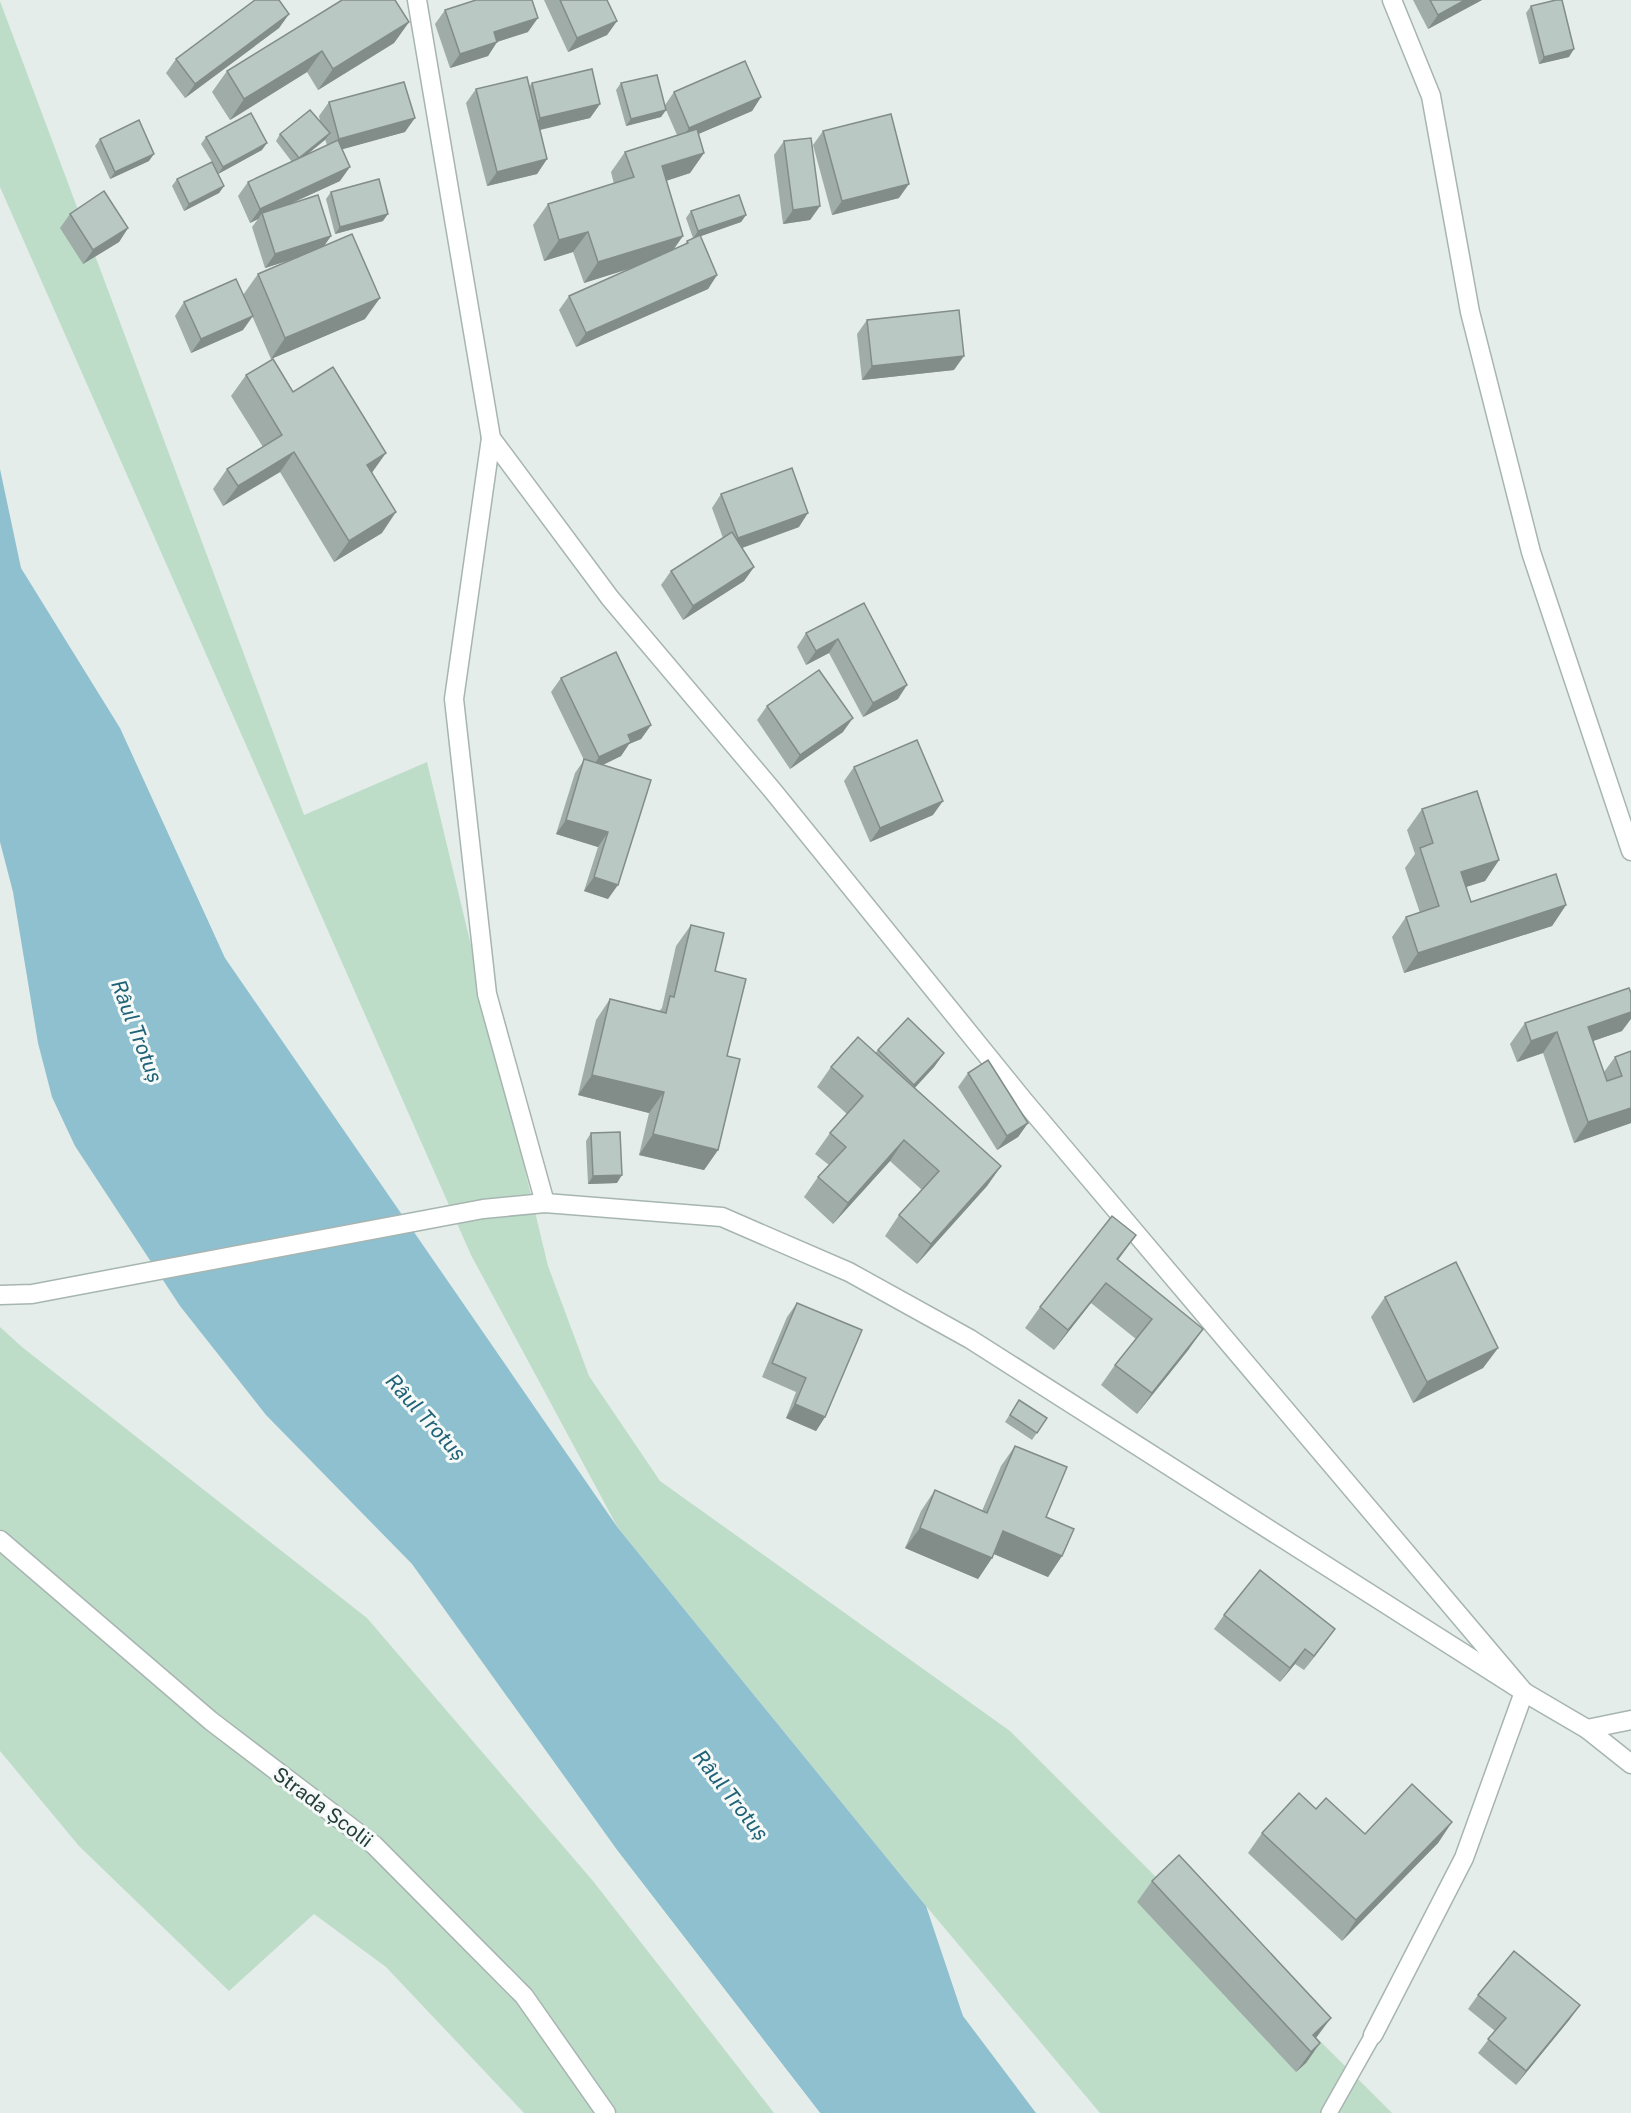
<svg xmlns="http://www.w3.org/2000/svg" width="1631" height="2113" font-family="'Public Sans',sans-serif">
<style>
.green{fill:#beddc9}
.water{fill:#8fc0cf}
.pier{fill:#e4edea}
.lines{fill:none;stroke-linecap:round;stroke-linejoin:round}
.lane-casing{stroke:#a7b5b1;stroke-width:18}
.street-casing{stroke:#a7b5b1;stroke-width:21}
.lane{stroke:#fff;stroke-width:15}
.street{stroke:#fff;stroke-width:18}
.wall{fill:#9faca8;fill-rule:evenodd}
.shaded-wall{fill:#828c88}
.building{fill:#b9c8c3;stroke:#828c88;stroke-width:1.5}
.labels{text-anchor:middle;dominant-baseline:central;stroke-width:6;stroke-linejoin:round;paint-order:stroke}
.street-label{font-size:20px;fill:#243e39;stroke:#f5f9f7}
.water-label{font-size:21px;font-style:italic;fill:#206278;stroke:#f5f9f7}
</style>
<rect width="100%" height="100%" fill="#e4edea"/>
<!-- green -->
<g class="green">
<polygon points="0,1 304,815 427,762 548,1266 589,1376 660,1481 1010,1731 1392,2113 1100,2113 926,1906 618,1528 471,1255 0,187"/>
<polygon points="0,1327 22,1347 367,1618 593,1881 774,2113 524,2113 386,1967 314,1914 229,1991 79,1846 0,1751"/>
</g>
<!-- water -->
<polygon class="water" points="0,469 21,568 120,728 225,958 618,1528 926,1906 963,2016 1036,2113 820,2113 620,1854 412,1564 266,1415 180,1306 75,1146 52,1097 38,1043 13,892 0,842"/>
<!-- pier -->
<polygon class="pier" points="593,1822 620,1854 820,2113 816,2113"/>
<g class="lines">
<!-- lane casing -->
<g class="lane-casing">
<polyline id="lane" points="1329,2113 1373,2035"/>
</g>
<!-- street casing -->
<g class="street-casing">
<g id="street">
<polyline points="417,0 491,438 610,598 773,791 1024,1101 1524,1692 1464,1858 1373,2035"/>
<polyline points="1392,0 1431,96 1470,312 1531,552 1631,851"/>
<polyline points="491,438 454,699 487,994 545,1203"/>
<polyline points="0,1295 32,1294 483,1209 545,1203 722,1217 849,1272 970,1339 1524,1692 1587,1729 1631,1764"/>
<polyline points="0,1540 211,1721 374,1845 524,1996 606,2113"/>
<polyline points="1587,1729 1631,1720"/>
</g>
</g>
<!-- lane -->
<use href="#lane" class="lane"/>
<!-- street -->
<use href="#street" class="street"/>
</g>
<!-- wall -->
<g class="wall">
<polygon points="544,0 607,0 617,21 607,35 568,52"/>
<polygon points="1413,0 1482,0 1428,29"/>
<polygon points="1531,6 1569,57 1539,64 1526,13"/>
<polygon points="445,10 528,32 497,42 488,56 450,68 435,24"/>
<polygon points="289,14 279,28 185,98 166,73 176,59"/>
<polygon points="409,22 394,43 318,90 307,72 230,120 212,92 227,71"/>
<polygon points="532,83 600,104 590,118 540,130 547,159 537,174 487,186 466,103 476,89 529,87"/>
<polygon points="621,83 665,105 674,92 761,97 752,111 698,134 704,153 690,173 666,181 674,249 685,244 687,241 693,238 686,218 691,211 746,215 741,222 700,236 717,275 708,289 576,347 559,310 569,296 632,268 584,283 573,252 544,261 533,225 548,204 614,184 611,172 625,152 677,135 666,110 661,117 626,126 616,90"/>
<path d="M329,102L405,132L342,149L340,181L288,205L331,236L324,246L365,319L271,359L243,295L258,274L297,258L265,268L252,227L258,219L250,223L238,196L248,182L292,162L276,141L280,134L320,121L319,116ZM325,139L327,145L306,155Z"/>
<polygon points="823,131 899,198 832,215 813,145"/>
<polygon points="206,137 262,150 218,174 224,186 219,193 184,211 172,186 177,179 212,162 201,144"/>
<polygon points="100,139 149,161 110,179 95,146"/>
<polygon points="784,141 820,206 810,220 783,224 774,155"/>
<polygon points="331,192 383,221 335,234 326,199"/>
<polygon points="70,214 128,228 119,242 83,264 60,228"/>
<polygon points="184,302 243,330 191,353 175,316"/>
<polygon points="867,320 954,370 862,380 857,334"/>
<polygon points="246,375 293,392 372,473 382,533 334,562 280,472 223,506 213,489 227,469 263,447 231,396"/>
<polygon points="721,494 799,527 742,548 754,567 744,581 683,620 661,585 671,571 723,538 712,508"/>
<polygon points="864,603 898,699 863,717 829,653 806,665 797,647 806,633"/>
<polygon points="561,678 651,725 641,739 629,744 621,756 603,765 651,780 608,899 584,891 598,847 556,834 575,773 584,760 551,692"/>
<polygon points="767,706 843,732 790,769 757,720"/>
<polygon points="854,767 933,815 870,842 844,781"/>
<polygon points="1422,809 1499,860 1485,881 1466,887 1471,902 1566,905 1552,926 1404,973 1392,937 1406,917 1420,913 1405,868 1415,854 1407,830"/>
<polygon points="691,925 715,971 727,1056 718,1150 704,1170 639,1155 649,1113 578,1095 596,1020 610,999 659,1011 662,1008 676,946"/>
<polygon points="1525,1023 1622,1031 1593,1041 1604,1072 1615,1057 1631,1051 1631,1123 1574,1143 1543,1053 1517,1062 1510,1044"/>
<polygon points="878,1050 944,1053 934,1067 915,1088 1001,1166 987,1186 917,1264 885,1236 899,1215 922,1190 890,1161 833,1224 804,1197 818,1177 829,1165 815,1154 830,1133 847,1114 817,1087 831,1067 876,1052"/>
<polygon points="968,1073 1028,1123 1018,1137 997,1150 958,1087"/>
<polygon points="591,1133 617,1183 588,1184 586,1141"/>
<polygon points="1118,1260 1189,1349 1137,1414 1101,1385 1115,1365 1136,1339 1091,1303 1054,1350 1025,1328 1040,1307"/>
<polygon points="1385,1297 1498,1348 1483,1368 1413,1403 1371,1317"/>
<polygon points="797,1303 825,1417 816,1431 786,1418 796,1392 762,1377 787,1317"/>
<polygon points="1019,1400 1047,1418 1032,1440 1005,1422"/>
<polygon points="1015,1446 1062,1556 1048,1577 994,1554 992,1558 978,1579 905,1548 921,1511 935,1490 982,1511 1001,1466"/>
<polygon points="1224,1615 1335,1629 1304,1670 1295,1664 1280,1682 1214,1629"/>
<polygon points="1316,1809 1365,1834 1452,1822 1438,1843 1342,1941 1248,1853 1262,1833"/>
<polygon points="1152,1881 1320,2043 1306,2063 1296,2072 1137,1902"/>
<polygon points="1478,1995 1570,2019 1516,2085 1478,2053 1495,2031 1468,2009"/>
</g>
<!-- shaded-wall -->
<g class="shaded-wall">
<polygon points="1465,0 1482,0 1428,29 1438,15"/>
<polygon points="289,14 279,28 185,98 195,84"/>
<polygon points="538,18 528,32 484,46 494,32"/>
<polygon points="617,21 607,35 568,52 577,38"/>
<polygon points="409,22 394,43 318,90 333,69"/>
<polygon points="497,42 488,56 450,68 460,54"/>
<polygon points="1574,49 1569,57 1539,64 1544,57"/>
<polygon points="322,51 307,72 230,120 244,99"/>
<polygon points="761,97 752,111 680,142 689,128"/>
<polygon points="600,104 590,118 530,132 540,118"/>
<polygon points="666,110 661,117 626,126 631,119"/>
<polygon points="415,118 405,132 329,153 339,139"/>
<polygon points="330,133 325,140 294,165 299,158"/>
<polygon points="267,143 262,150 218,174 223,167"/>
<polygon points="704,153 690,173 647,187 662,166"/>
<polygon points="154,154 149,161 110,179 115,172"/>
<polygon points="547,159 537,174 487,186 497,172"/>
<polygon points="350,167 340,181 263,216 262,213 258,219 250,223 260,209"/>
<polygon points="909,184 899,198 832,215 842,201"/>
<polygon points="224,186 219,193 184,211 189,204"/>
<polygon points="820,206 810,220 783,224 793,210"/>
<polygon points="388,214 383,221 335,234 340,227"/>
<polygon points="746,215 741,222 693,239 698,231"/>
<polygon points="128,228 119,242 83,264 93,250"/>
<polygon points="588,232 573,252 544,261 559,240"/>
<polygon points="331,236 321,250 265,268 275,254"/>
<polygon points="683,236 669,256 584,283 598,262"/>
<polygon points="717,275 708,289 576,347 586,333"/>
<polygon points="380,298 365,319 271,359 285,338"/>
<polygon points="253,316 243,330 191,353 201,339"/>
<polygon points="964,356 954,370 862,380 872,366"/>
<polygon points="294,452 280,472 223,506 238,486"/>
<polygon points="386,453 371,474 367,465"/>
<polygon points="396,512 382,533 334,562 349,541"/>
<polygon points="808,513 799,527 728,553 738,538"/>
<polygon points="754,567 744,581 683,620 693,606"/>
<polygon points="838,639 829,653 806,665 816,651"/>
<polygon points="907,685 898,699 863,717 873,703"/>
<polygon points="853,718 843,732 790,769 800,755"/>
<polygon points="651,725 641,739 629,744 621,756 590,771 599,757 628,735"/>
<polygon points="943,801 933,815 870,842 880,828"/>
<polygon points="566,820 608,832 598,847 556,834"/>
<polygon points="1499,860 1485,881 1447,893 1461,872"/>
<polygon points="594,877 618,885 608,899 584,891"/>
<polygon points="1566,905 1552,926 1404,973 1418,953"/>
<polygon points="1631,1012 1631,1019 1622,1031 1573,1048 1588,1027"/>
<polygon points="1557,1032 1543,1053 1517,1062 1531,1041"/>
<polygon points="944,1053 934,1067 904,1099 914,1085"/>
<polygon points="592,1075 664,1092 649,1113 578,1095"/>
<polygon points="1631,1108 1631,1123 1574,1143 1588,1122"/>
<polygon points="1028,1123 1018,1137 997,1150 1007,1136"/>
<polygon points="653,1134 718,1150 704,1170 639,1155"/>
<polygon points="904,1140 890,1161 833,1224 848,1203"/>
<polygon points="1001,1166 987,1186 917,1264 931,1244"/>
<polygon points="622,1175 617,1183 588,1184 593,1176"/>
<polygon points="1136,1235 1121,1256 1102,1280 1117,1259"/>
<polygon points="1106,1283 1091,1303 1054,1350 1068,1330"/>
<polygon points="1203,1329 1189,1349 1137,1414 1152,1393"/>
<polygon points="1498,1348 1483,1368 1413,1403 1427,1382"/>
<polygon points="795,1404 825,1417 816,1431 786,1418"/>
<polygon points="920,1528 992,1558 978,1579 905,1548"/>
<polygon points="1003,1531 1062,1556 1048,1577 989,1552"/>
<polygon points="1335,1629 1325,1643 1304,1670 1314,1656"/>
<polygon points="1305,1649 1295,1664 1280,1682 1290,1668"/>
<polygon points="1452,1822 1438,1843 1342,1941 1356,1920"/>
<polygon points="1580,2005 1570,2019 1516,2085 1526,2071"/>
<polygon points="1331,2018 1316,2038 1313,2035"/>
<polygon points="1320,2043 1306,2063 1296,2072 1311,2052"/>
</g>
<!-- building -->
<g class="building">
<polygon points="255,0 279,0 289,14 195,84 176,59"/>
<polygon points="342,0 395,0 409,22 333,69 322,51 244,99 227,71"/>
<polygon points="476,0 532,0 538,18 494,32 497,42 460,54 445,10"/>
<polygon points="560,0 607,0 617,21 577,38"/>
<polygon points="1430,0 1465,0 1438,15"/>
<polygon points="1556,0 1562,0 1574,49 1544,57 1531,6"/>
<polygon points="745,61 761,97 689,128 674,92"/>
<polygon points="592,69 600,104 540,118 532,83"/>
<polygon points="657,75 666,110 631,119 621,83"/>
<polygon points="527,77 547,159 497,172 476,89"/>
<polygon points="404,82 415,118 339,139 329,102"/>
<polygon points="310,110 330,133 299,158 280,134"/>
<polygon points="251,113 267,143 223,167 206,137"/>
<polygon points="891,114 909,184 842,201 823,131"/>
<polygon points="139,120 154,154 115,172 100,139"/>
<polygon points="697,129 704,153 662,166 683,236 598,262 588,232 559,240 548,204 634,177 625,152"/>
<polygon points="811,138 820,206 793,210 784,141"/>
<polygon points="338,140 350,167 260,209 248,182"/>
<polygon points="212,162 224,186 189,204 177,179"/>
<polygon points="379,179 388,214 340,227 331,192"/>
<polygon points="104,191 128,228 93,250 70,214"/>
<polygon points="318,195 331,236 275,254 262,213"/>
<polygon points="739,195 746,215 698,231 691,211"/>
<polygon points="352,234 380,298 285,338 258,274"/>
<polygon points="700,235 717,275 586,333 569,296 688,243 687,241"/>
<polygon points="236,279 253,316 201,339 184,302"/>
<polygon points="959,310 964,356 872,366 867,320"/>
<polygon points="273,359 293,392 333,367 386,453 367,465 396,512 349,541 294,452 238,486 227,469 282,435 246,375"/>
<polygon points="792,468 808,513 738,538 721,494"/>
<polygon points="732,532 754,567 693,606 671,571"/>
<polygon points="864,603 907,685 873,703 838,639 816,651 806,633"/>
<polygon points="616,652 651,725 628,735 631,742 599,757 561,678"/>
<polygon points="819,670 853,718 800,755 767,706"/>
<polygon points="917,740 943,801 880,828 854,767"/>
<polygon points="584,759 651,780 618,885 594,877 608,832 566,820"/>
<polygon points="1477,791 1499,860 1461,872 1471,902 1556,874 1566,905 1418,953 1406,917 1439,906 1420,848 1433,843 1422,809"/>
<polygon points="691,925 724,933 715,971 746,979 727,1056 740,1059 718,1150 653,1134 664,1092 592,1075 610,999 666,1013 670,996 674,997"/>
<polygon points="1629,988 1631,993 1631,1012 1588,1027 1607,1081 1622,1076 1615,1057 1631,1051 1631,1108 1588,1122 1557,1032 1531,1041 1525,1023"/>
<polygon points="908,1018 944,1053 914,1085 878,1050"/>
<polygon points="858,1037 1001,1166 931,1244 899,1215 939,1171 904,1140 848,1203 818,1177 846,1147 830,1133 863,1096 831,1067"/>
<polygon points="988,1060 1028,1123 1007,1136 968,1073"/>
<polygon points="620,1132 622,1175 593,1176 591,1133"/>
<polygon points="1112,1216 1136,1235 1117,1259 1203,1329 1152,1393 1115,1365 1152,1319 1106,1283 1068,1330 1040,1307"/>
<polygon points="1456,1262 1498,1348 1427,1382 1385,1297"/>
<polygon points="797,1303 862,1330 825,1417 795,1404 806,1378 772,1363"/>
<polygon points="1019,1400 1047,1418 1037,1433 1010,1415"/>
<polygon points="1015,1446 1067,1467 1046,1517 1074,1529 1062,1556 1003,1531 992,1558 920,1528 935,1490 987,1513"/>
<polygon points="1260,1570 1335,1629 1314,1656 1305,1649 1290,1668 1224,1615"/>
<polygon points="1412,1784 1452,1822 1356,1920 1262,1833 1299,1793 1316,1809 1326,1798 1365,1834"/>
<polygon points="1179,1855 1331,2018 1313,2035 1320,2043 1311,2052 1152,1881"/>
<polygon points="1514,1951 1580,2005 1526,2071 1488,2039 1506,2018 1478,1995"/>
</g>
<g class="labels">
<!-- street labels -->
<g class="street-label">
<text transform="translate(323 1807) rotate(37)">Strada Școlii</text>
</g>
<!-- water labels -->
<g class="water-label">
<text transform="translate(137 1031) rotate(69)">Râul Trotuș</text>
<text transform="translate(426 1417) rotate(48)">Râul Trotuș</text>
<text transform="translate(731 1795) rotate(52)">Râul Trotuș</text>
</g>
</g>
</svg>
